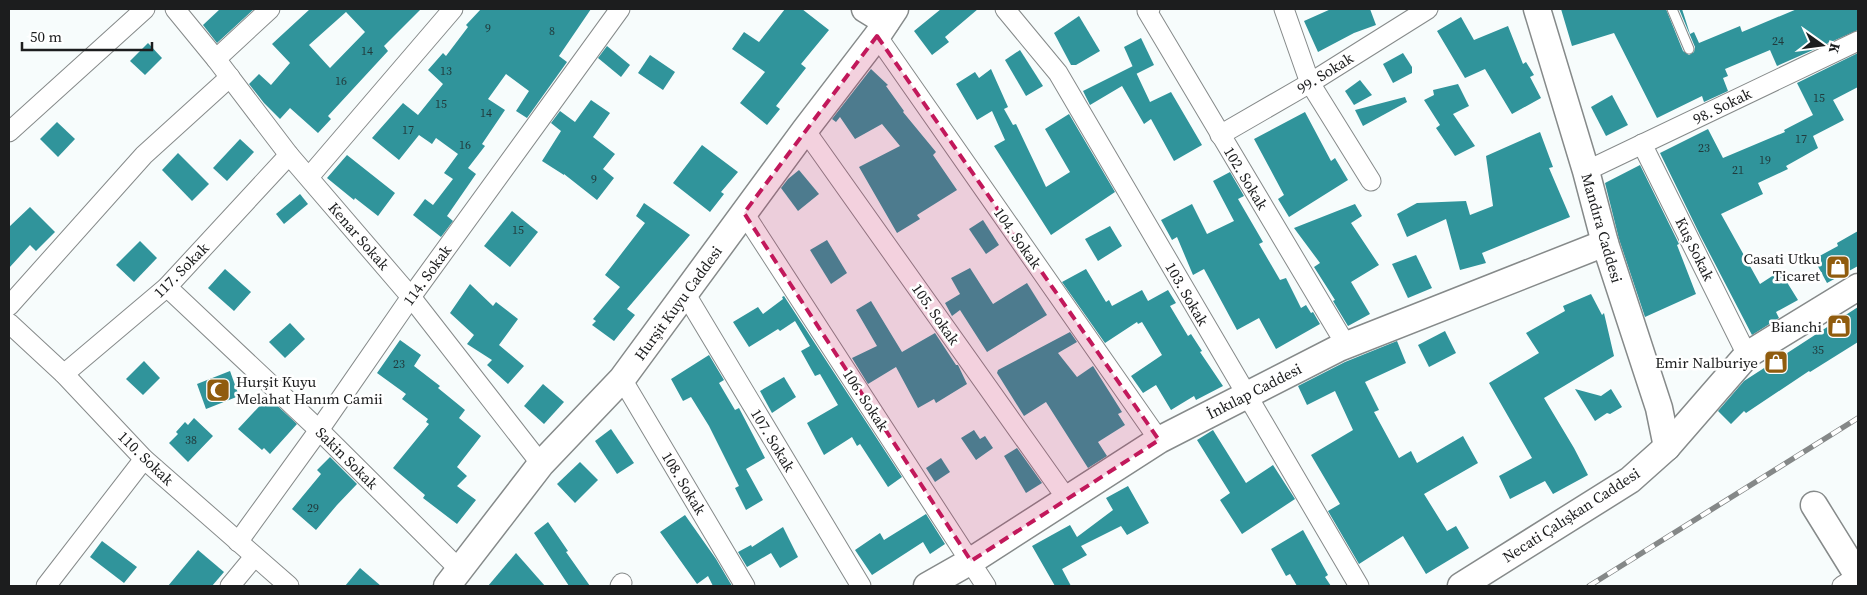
<svg xmlns="http://www.w3.org/2000/svg" width="1867" height="595" font-family="'Source Serif 4',serif">
<style>
.building{fill:#30949b;fill-rule:evenodd}
.lines{fill:none;stroke-linecap:round;stroke-linejoin:round}
.lane-casing{stroke:#868a8a;stroke-width:11}
.street-casing{stroke:#868a8a;stroke-width:21}
.secondary-casing{stroke:#868a8a;stroke-width:29}
.lane{stroke:#fff;stroke-width:9}
.street{stroke:#fff;stroke-width:19}
.secondary{stroke:#fff;stroke-width:26}
.rail-casing{stroke:#858888;stroke-width:5.5}
.rail{stroke:#fff;stroke-width:4;stroke-dasharray:11;stroke-linecap:butt}
.marked{fill:#c2185b;fill-opacity:0.2;stroke:#c2185b;stroke-width:4;stroke-dasharray:10 6;stroke-linejoin:round}
.labels{text-anchor:middle;dominant-baseline:central;stroke-width:5;stroke-linejoin:round;paint-order:stroke}
.number-label{font-size:12px;fill:#213b3d}
.street-label{font-size:15px;fill:#1c1d1e;stroke:#fff}
.poi-label{font-size:15px;fill:#1c1d1e;stroke:#fff;text-anchor:end}
</style>
<rect width="100%" height="100%" fill="#f7fcfc"/>
<!-- building -->
<g class="building">
<polygon points="220,9 254,9 217,43 203,25"/>
<path d="M310,9H421L384,46L388,51L328,116L331,119L318,133L290,108L280,119L264,103L249,84L259,74L271,85L290,63L272,44ZM346,12L365,32L330,68L309,45Z"/>
<polygon points="481,9 591,9 559,56 567,62 527,118 516,111 529,91 506,74 488,99 505,110 482,144 485,146 468,168 476,174 447,216 453,221 441,237 413,215 425,199 433,205 453,179 444,173 458,154 436,138 432,144 419,135 399,160 372,138 403,103 418,115 443,84 428,70 443,53 446,56 468,27 466,25"/>
<polygon points="785,9 802,9 829,30 801,64 806,68 776,106 780,109 767,125 740,103 765,72 732,49 744,32 759,42"/>
<polygon points="941,9 978,9 945,37 949,42 932,55 914,31"/>
<polygon points="1331,9 1370,9 1376,25 1354,33 1318,52 1304,21"/>
<polygon points="1561,9 1666,9 1683,51 1689,55 1694,52 1695,47 1679,9 1682,9 1690,34 1694,32 1699,43 1740,26 1742,32 1797,9 1858,9 1858,30 1777,66 1770,50 1725,69 1728,76 1723,78 1728,91 1704,102 1702,96 1657,118 1614,33 1572,46"/>
<polygon points="1079,16 1100,51 1076,65 1071,65 1054,33"/>
<polygon points="1461,17 1474,40 1508,26 1523,64 1526,62 1534,75 1530,77 1541,98 1512,114 1485,69 1465,78 1437,31"/>
<polygon points="1141,38 1154,65 1136,74 1124,47"/>
<polygon points="148,43 162,58 145,75 130,61"/>
<polygon points="607,46 630,65 621,77 598,58"/>
<polygon points="1020,50 1043,86 1026,96 1005,60"/>
<polygon points="1403,53 1412,67 1412,73 1393,83 1383,64"/>
<polygon points="1858,53 1858,87 1833,100 1844,120 1813,136 1818,148 1786,166 1788,169 1758,183 1763,194 1721,214 1760,284 1780,271 1798,300 1776,312 1779,318 1752,335 1700,235 1660,153 1708,129 1723,158 1785,132 1784,130 1813,115 1797,83"/>
<polygon points="650,55 675,72 663,90 638,73"/>
<polygon points="1133,66 1150,102 1171,92 1202,145 1174,161 1151,119 1144,124 1122,86 1090,105 1083,91"/>
<polygon points="871,69 888,85 886,86 904,111 903,112 936,152 933,155 957,190 917,215 920,219 897,233 859,167 900,146 882,124 855,139 840,117 836,122 832,119"/>
<polygon points="991,69 1008,107 1004,109 1013,125 1016,124 1046,187 1070,172 1045,129 1069,114 1115,192 1051,235 994,146 1005,140 992,111 977,120 956,84 975,72 979,78"/>
<polygon points="1360,80 1372,95 1354,105 1345,91"/>
<polygon points="1458,84 1469,106 1453,114 1475,146 1455,156 1436,128 1440,125 1424,100 1434,95 1433,90"/>
<polygon points="1612,95 1628,125 1606,136 1591,107"/>
<polygon points="1405,97 1407,102 1363,126 1355,110"/>
<polygon points="591,100 610,113 593,137 615,154 603,169 614,178 597,200 564,174 564,175 542,161 561,131 551,123 560,111 575,122"/>
<polygon points="1305,112 1331,161 1335,158 1348,180 1289,217 1278,199 1284,195 1254,139"/>
<polygon points="57,122 75,139 58,157 40,139"/>
<polygon points="1540,132 1553,167 1549,168 1570,217 1482,253 1486,263 1460,270 1446,219 1407,237 1397,214 1417,203 1466,201 1470,215 1493,206 1486,156"/>
<polygon points="240,139 254,152 227,181 213,168"/>
<polygon points="702,145 738,172 721,192 724,194 710,212 673,183"/>
<polygon points="178,153 209,184 192,201 162,170"/>
<polygon points="347,155 395,193 378,216 355,198 354,200 327,178"/>
<polygon points="1640,165 1679,244 1677,245 1696,294 1645,317 1619,239 1605,183"/>
<polygon points="799,170 819,194 798,211 781,188 788,179"/>
<polygon points="1230,172 1244,196 1238,199 1263,242 1259,244 1280,280 1286,278 1301,308 1306,305 1311,313 1313,312 1320,324 1276,349 1259,318 1237,330 1204,269 1193,275 1177,237 1172,240 1161,220 1192,204 1207,234 1234,221 1213,181"/>
<polygon points="300,194 308,204 284,224 276,214"/>
<polygon points="644,203 690,235 627,309 635,315 614,341 592,325 596,321 593,319 620,287 605,275 645,223 636,216"/>
<polygon points="1355,204 1362,216 1351,223 1379,265 1351,282 1370,314 1348,326 1333,301 1335,300 1314,267 1320,263 1294,228"/>
<polygon points="30,207 55,232 36,251 30,245 9,268 9,227"/>
<polygon points="512,211 538,232 510,267 484,246"/>
<polygon points="983,220 999,245 986,254 969,229"/>
<polygon points="1110,226 1122,246 1098,261 1085,239"/>
<polygon points="1858,231 1858,266 1827,283 1814,259 1838,246 1837,243"/>
<polygon points="827,240 847,273 831,284 810,250"/>
<polygon points="140,241 157,258 134,282 116,265"/>
<polygon points="1416,255 1432,288 1408,298 1392,264"/>
<polygon points="970,268 993,304 1027,283 1047,315 987,352 960,310 952,316 945,303 960,294 951,278"/>
<polygon points="225,269 251,292 234,311 208,288"/>
<polygon points="1086,269 1106,302 1109,300 1112,306 1142,290 1148,301 1168,290 1176,303 1170,306 1188,336 1191,334 1202,351 1200,352 1223,386 1196,400 1194,396 1171,410 1156,385 1143,393 1131,376 1162,355 1142,322 1138,324 1137,322 1105,343 1062,282"/>
<polygon points="470,284 493,306 496,302 518,319 499,345 524,366 508,384 487,365 492,360 467,344 474,335 450,313"/>
<polygon points="1591,294 1602,315 1604,313 1614,356 1544,398 1574,448 1588,475 1553,494 1545,481 1510,499 1499,476 1532,458 1489,383 1539,353 1526,333 1565,311 1563,306"/>
<polygon points="784,296 902,477 888,487 860,444 857,446 852,437 824,455 807,423 838,405 820,374 815,376 801,351 810,346 795,321 780,331 778,329 749,347 733,322 758,307 763,314 783,299 782,297"/>
<polygon points="871,301 902,352 935,333 956,365 958,365 967,384 936,403 934,399 918,408 896,367 868,384 852,358 877,346 856,310"/>
<polygon points="1858,307 1858,342 1810,372 1809,371 1746,413 1744,411 1731,424 1718,411 1744,381"/>
<polygon points="290,323 305,339 285,358 269,342"/>
<polygon points="1445,331 1456,353 1429,367 1418,345"/>
<polygon points="1070,332 1077,342 1058,353 1077,377 1093,366 1122,412 1118,414 1125,425 1098,442 1107,456 1088,468 1046,402 1024,416 997,373 998,370"/>
<polygon points="400,340 421,355 414,366 440,386 438,388 465,410 459,418 481,436 457,467 467,476 457,486 476,500 457,524 423,498 425,495 393,468 429,424 426,422 428,419 402,399 406,394 377,373"/>
<polygon points="1397,341 1406,363 1365,382 1379,410 1374,412 1399,458 1411,451 1417,463 1463,436 1478,463 1424,494 1447,531 1456,526 1469,548 1426,574 1403,536 1359,564 1328,511 1340,504 1311,455 1353,430 1335,391 1307,405 1298,386 1345,362"/>
<polygon points="709,355 724,380 719,383 735,410 739,408 765,458 746,469 763,500 746,510 735,488 739,486 709,426 691,397 683,401 671,379"/>
<polygon points="144,361 160,378 143,395 126,379"/>
<polygon points="230,371 239,396 206,409 197,384"/>
<polygon points="784,377 796,397 772,413 760,391"/>
<polygon points="543,384 564,402 544,424 524,406"/>
<polygon points="1575,389 1601,396 1611,389 1622,407 1610,414 1607,413 1595,421"/>
<polygon points="268,397 297,424 270,454 264,448 262,450 238,429"/>
<polygon points="194,418 213,436 188,462 169,443 178,434 176,432 185,422 188,425"/>
<polygon points="611,429 634,463 617,474 595,441"/>
<polygon points="974,430 980,439 985,436 993,448 976,460 961,438"/>
<polygon points="1213,430 1246,483 1273,465 1295,499 1242,534 1220,500 1230,493 1197,440"/>
<polygon points="1017,448 1042,483 1026,493 1004,456"/>
<polygon points="330,457 357,484 337,505 316,530 292,509 321,474 317,470"/>
<polygon points="941,458 950,472 935,482 926,468"/>
<polygon points="580,462 598,480 575,503 557,484"/>
<polygon points="1128,486 1149,523 1127,535 1121,526 1081,546 1087,555 1062,569 1071,586 1055,586 1032,546 1070,525 1077,537 1113,510 1106,498"/>
<polygon points="926,514 945,544 930,554 923,542 872,575 855,550 880,533 884,540"/>
<polygon points="685,515 716,559 732,586 713,586 708,576 697,584 660,532"/>
<polygon points="548,522 568,551 566,552 590,586 569,586 534,533"/>
<polygon points="783,527 798,557 780,568 771,553 747,567 738,552 751,545 752,547"/>
<polygon points="1303,530 1328,575 1325,577 1331,586 1297,586 1290,574 1286,576 1271,549"/>
<polygon points="102,541 137,567 124,583 90,557"/>
<polygon points="198,550 224,572 212,586 168,586"/>
<polygon points="516,553 545,586 488,586"/>
<polygon points="360,568 381,586 345,586"/>
</g>
<g class="lines">
<!-- lane casing -->
<g class="lane-casing">
<polyline id="lane" points="1672,9 1689,49"/>
</g>
<!-- street casing -->
<g class="street-casing">
<g id="street">
<polyline points="175,9 216,59 289,155 411,297 541,464"/>
<polyline points="1005,9 1058,73 1359,586"/>
<polyline points="1150,9 1147,11 1346,345"/>
<polyline points="1284,9 1310,83 1371,181"/>
<polyline points="877,36 1159,440"/>
<polyline points="216,59 270,9"/>
<polyline points="805,130 1067,499"/>
<polyline points="9,132 145,9"/>
<polyline points="1220,135 1310,83 1428,9"/>
<polyline points="1642,144 1747,355"/>
<polyline points="1586,171 1858,41"/>
<polyline points="309,177 453,9"/>
<polyline points="744,213 986,586"/>
<polyline points="167,287 319,430 460,570"/>
<polyline points="685,293 861,586"/>
<polyline points="9,306 144,155 230,77"/>
<polyline points="9,323 64,374 144,459 289,586"/>
<polyline points="64,374 167,287 289,155"/>
<polyline points="622,379 745,586"/>
<polyline points="238,542 319,430 411,297 620,9"/>
<polyline points="46,586 144,459"/>
<polyline points="230,586 254,557"/>
<polyline points="620,586 622,583"/>
<polyline points="1842,586 1858,576"/>
</g>
</g>
<!-- secondary casing -->
<g class="secondary-casing">
<g id="secondary">
<polyline points="865,9 886,22"/>
<polyline points="1537,9 1586,171 1605,243 1659,408 1667,447"/>
<polyline points="1814,505 1858,576"/>
<polyline points="447,586 541,464 622,379 805,130 877,36 895,9"/>
<polyline points="927,586 971,561 1159,440 1339,348 1605,243"/>
<polyline points="1461,586 1630,480 1667,447 1747,355 1858,287"/>
</g>
</g>
<!-- lane -->
<use href="#lane" class="lane"/>
<!-- street -->
<use href="#street" class="street"/>
<!-- secondary -->
<use href="#secondary" class="secondary"/>
<!-- rail casing -->
<g class="rail-casing">
<polyline id="rail" points="1589,586 1858,418"/>
</g>
<!-- rail -->
<use href="#rail" class="rail"/>
</g>
<!-- marked area -->
<path class="marked" d="M877,36L1159,440L971,561L744,213Z"/>
<!-- icons -->
<defs>
<g id="shop-square" transform="scale(1.25)"><rect x="-9" y="-9" width="18" height="18" rx="4" fill="#905c0e" stroke="#fff"/><path d="M-5-2.5h2.3a2.7 3.5 0 0 1 5.4 0H5L5.5 6h-11ZM-1.5-2.5h3a1.5 2.3 0 0 0-3 0Z" fill="#fff"/></g>
<g id="mosque-square" transform="scale(1.25)"><rect x="-9" y="-9" width="18" height="18" rx="4" fill="#905c0e" stroke="#fff"/><path d="M3.5-4.9A6 6 0 1 0 3.5 4.9A5 5 0 1 1 3.5-4.9Z" fill="#fff"/></g>
</defs>
<g fill-rule="evenodd">
<use href="#shop-square" x="1838" y="267"/>
<use href="#shop-square" x="1839" y="326"/>
<use href="#shop-square" x="1776" y="362"/>
<use href="#mosque-square" x="218" y="390"/>
</g>
<g class="labels">
<!-- number labels -->
<g class="number-label">
<text x="488" y="28">9</text>
<text x="552" y="31">8</text>
<text x="1778" y="41">24</text>
<text x="367" y="51">14</text>
<text x="446" y="71">13</text>
<text x="341" y="81">16</text>
<text x="1819" y="98">15</text>
<text x="441" y="104">15</text>
<text x="486" y="113">14</text>
<text x="408" y="130">17</text>
<text x="1801" y="139">17</text>
<text x="465" y="145">16</text>
<text x="1704" y="148">23</text>
<text x="1765" y="160">19</text>
<text x="1738" y="170">21</text>
<text x="594" y="179">9</text>
<text x="518" y="230">15</text>
<text x="1818" y="350">35</text>
<text x="399" y="364">23</text>
<text x="191" y="440">38</text>
<text x="313" y="508">29</text>
</g>
<!-- street labels -->
<g class="street-label">
<text transform="translate(1325 73) rotate(-32)">99. Sokak</text>
<text transform="translate(1722 106) rotate(-26)">98. Sokak</text>
<text transform="translate(1246 178) rotate(59)">102. Sokak</text>
<text transform="translate(1602 228) rotate(74)">Mandıra Caddesi</text>
<text transform="translate(359 236) rotate(49)">Kenar Sokak</text>
<text transform="translate(1018 238) rotate(55)">104. Sokak</text>
<text transform="translate(1695 249) rotate(64)">Kuş Sokak</text>
<text transform="translate(181 270) rotate(-45)">117. Sokak</text>
<text transform="translate(427 275) rotate(-54)">114. Sokak</text>
<text transform="translate(1187 294) rotate(60)">103. Sokak</text>
<text transform="translate(678 303) rotate(-54)">Hurşit Kuyu Caddesi</text>
<text transform="translate(936 314) rotate(55)">105. Sokak</text>
<text transform="translate(1254 391) rotate(-27)">İnkılap Caddesi</text>
<text transform="translate(866 400) rotate(57)">106. Sokak</text>
<text transform="translate(773 440) rotate(59)">107. Sokak</text>
<text transform="translate(146 458) rotate(44)">110. Sokak</text>
<text transform="translate(347 458) rotate(45)">Sakin Sokak</text>
<text transform="translate(684 483) rotate(59)">108. Sokak</text>
<text transform="translate(1571 515) rotate(-33)">Necati Çalışkan Caddesi</text>
</g>
<!-- poi labels -->
<g class="poi-label">
<text x="1820" y="258">Casati Utku<tspan x="1820" dy="17">Ticaret</tspan></text>
<text x="1822" y="326">Bianchi</text>
<text x="1758" y="362">Emir Nalburiye</text>
<text x="236" y="381" text-anchor="start">Hurşit Kuyu<tspan x="236" dy="17">Melahat Hanım Camii</tspan></text>
</g>
</g>
<!-- border -->
<rect width="1867" height="595" fill="none" stroke="#1c1d1e" stroke-width="20"/>
<!-- north arrow -->
<g transform="translate(1822 45) rotate(104)" stroke="#ffffff" stroke-width="4" paint-order="stroke">
<path d="M0-4L9 19L0 12L-9 19Z" fill="#1c1d1e"/>
<text y="-8" font-size="14" font-weight="bold" text-anchor="middle" fill="#1c1d1e">K</text>
</g>
<!-- scale -->
<path d="M22 42v8h130v-8" fill="none" stroke="#1c1d1e" stroke-width="2.5"/>
<text x="30" y="42" font-size="15" fill="#1c1d1e" stroke="#ffffff" stroke-width="4" paint-order="stroke">50 m</text>
</svg>
